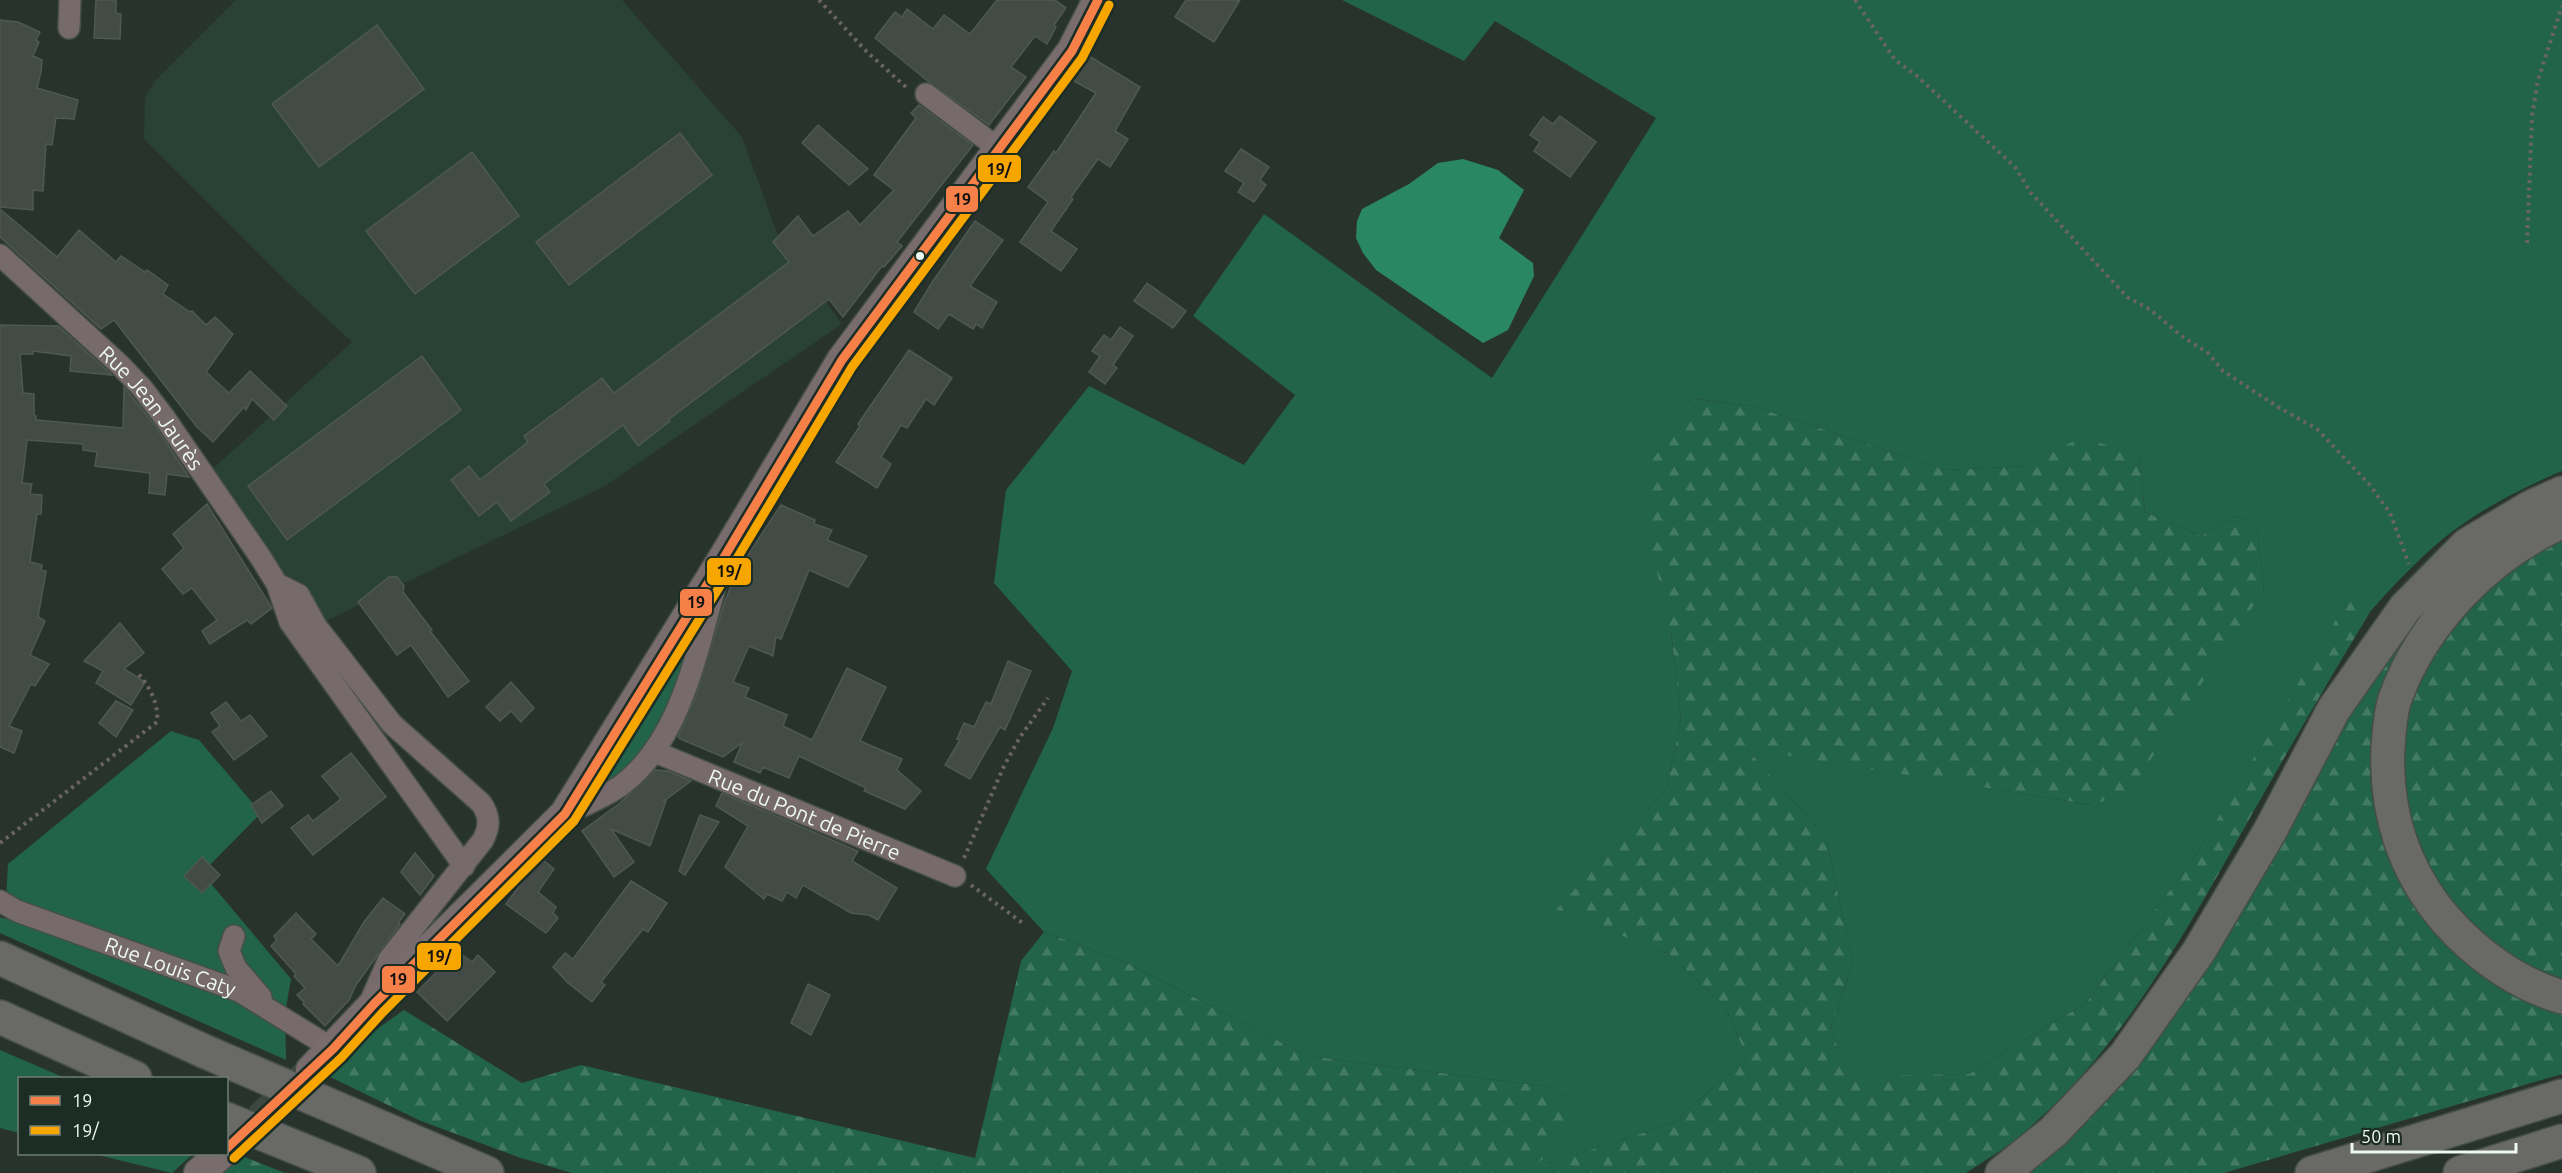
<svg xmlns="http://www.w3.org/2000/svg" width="2562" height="1173" font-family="Ubuntu,sans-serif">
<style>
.built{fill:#294136}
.grass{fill:#22634b}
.forest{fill:url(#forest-firs)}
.water{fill:#2a8765}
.building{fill:#434b47;stroke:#4f5853;stroke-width:1.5}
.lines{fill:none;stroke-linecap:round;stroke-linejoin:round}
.secondary-tunnel{stroke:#3d4742;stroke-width:30;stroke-dasharray:30 15;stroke-linecap:butt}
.street-casing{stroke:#454e49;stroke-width:24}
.secondary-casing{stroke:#454e49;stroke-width:33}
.highway-casing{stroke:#454e49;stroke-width:36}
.path{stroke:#6a6565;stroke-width:4;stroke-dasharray:3 4.5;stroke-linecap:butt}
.street{stroke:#766a6c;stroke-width:21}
.secondary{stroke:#786c6e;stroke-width:30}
.highway{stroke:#696967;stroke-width:33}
.bus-1-casing{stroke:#1c2d25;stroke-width:14}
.bus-2-casing{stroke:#1c2d25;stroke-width:14}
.bus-1{stroke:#f78048;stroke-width:9}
.bus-2{stroke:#f7a600;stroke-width:9}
.bus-dot{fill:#edf8f2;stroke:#1c2d25;stroke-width:2}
.labels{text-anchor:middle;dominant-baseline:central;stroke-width:6;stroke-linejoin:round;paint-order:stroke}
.street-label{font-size:21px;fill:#edf8f2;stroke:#1c2d25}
.line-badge{stroke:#1c2d25;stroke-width:2}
.pale-badge-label{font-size:16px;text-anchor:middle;font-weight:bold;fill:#111}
</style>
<defs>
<pattern id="forest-firs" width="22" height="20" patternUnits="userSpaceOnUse" patternTransform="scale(1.5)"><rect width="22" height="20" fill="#22634b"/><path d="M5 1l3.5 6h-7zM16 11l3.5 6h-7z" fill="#427a65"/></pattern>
</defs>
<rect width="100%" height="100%" fill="#29332e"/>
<!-- built -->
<polygon class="built" points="236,0 622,0 742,137 777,233 842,324 605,486 316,626 205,476 352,342 285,280 144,139 145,98 154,82"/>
<!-- grass -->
<g class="grass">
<path d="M1342,0H2562V471C2527,486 2491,504 2460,526C2430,547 2394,584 2370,612L2350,597L2194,858L2086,1003L1969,1074L1847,1077L1831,1027L1853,963L1826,838L1746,748L2091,805L2264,590L2257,525L2236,516L2201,536L2145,512L2139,458L2083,437L2027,466L1946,470L1752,406L1696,399L1671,632L1681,718L1667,788L1557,910L1669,954L1725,1006L1747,1058L1673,1123L1531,1170L1571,1098L1544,1086L1308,1056L1125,962L1044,932L986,869L1053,728L1072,671L994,583L1006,490L1089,386L1244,465L1295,395L1193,316L1264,214L1492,378L1656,118L1495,21L1464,61Z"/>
<path d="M695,630C679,676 662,749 617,777C610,780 601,782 594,784Z"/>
<polygon points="171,731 199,740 261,813 202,873 291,979 285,1013 286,1060 0,933 0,917 5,919 8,864"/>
<polygon points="0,1050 65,1078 20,1078 19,1133 0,1128"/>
<polygon points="94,1154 193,1154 172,1173"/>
</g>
<!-- forest -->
<g class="forest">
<path d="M1695,399L1752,406L1946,470L2027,466L2083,436L2139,458L2145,512L2201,536L2236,516L2257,525L2264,590L2129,792L2092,805L1747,749L1826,838L1853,963L1831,1027L1847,1076L1969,1074L2086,1003L2194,858L2350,596L2370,612C2329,680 2290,747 2251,816C2186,932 2120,1054 2015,1140C2000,1152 1982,1162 1966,1173H572L518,1157L421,1121L328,1076L353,1046L404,1010L522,1083L581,1065L975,1158L1021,961L1044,932L1125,962L1308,1056L1544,1086L1571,1098L1569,1131L1533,1169L1673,1123L1747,1058L1725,1006L1669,954L1556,910L1667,788L1681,718L1671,632L1645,520L1647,468Z"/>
<polygon points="2562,538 2562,981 2509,957 2478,934 2424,873 2401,802 2401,731 2426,659 2492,581"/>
<path d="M2449,573C2432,606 2415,638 2398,670C2392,682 2381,697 2377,710C2352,809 2398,920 2484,975C2507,990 2537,1000 2562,1011V1074L2224,1173H2021L2102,1098L2345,708Z"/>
<polygon points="242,1156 285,1173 223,1173"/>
</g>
<!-- water -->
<polygon class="water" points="1463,159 1498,170 1524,190 1499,238 1533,263 1534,276 1508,330 1483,343 1376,270 1363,253 1356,238 1357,221 1362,209 1409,184 1438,163"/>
<!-- building -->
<g class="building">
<polygon points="96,0 116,0 116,13 121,14 120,39 94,38"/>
<polygon points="997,0 1055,0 1066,8 1054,25 1056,27 1047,44 1035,36 1011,67 1026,77 989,125 929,82 875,38 895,12 902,17 907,9 933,29 944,15 970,34"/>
<polygon points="1186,0 1240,0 1214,42 1175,17"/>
<polygon points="0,20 18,22 40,32 36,40 39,42 33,56 42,60 41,72 37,88 78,100 74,119 56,118 52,145 46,144 43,191 33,190 33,210 0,207"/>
<polygon points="377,25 424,89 319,167 272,104"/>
<polygon points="1089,56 1140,87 1115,131 1128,139 1110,167 1098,159 1071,197 1073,199 1051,231 1077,249 1061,271 1020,242 1048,202 1028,187 1054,151 1056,153 1096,93 1072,80"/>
<polygon points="919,105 973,145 897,242 902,246 884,267 882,266 843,317 829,299 669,419 670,421 638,446 623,425 544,484 550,492 511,521 497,502 479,516 451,480 469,466 480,480 528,442 524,436 602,378 614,393 789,262 773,242 798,216 813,236 848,211 860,225 894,190 874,175 916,118 911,113"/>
<polygon points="1560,116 1596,142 1570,177 1534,151 1540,142 1530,135 1543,117 1553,124"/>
<polygon points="818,125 868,169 849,185 802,143"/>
<polygon points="680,133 712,175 569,285 536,242"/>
<polygon points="1241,149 1269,167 1260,180 1266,185 1254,202 1238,192 1244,183 1225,171"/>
<polygon points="472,152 519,216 415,294 366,231"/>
<polygon points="0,209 57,257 79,230 116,262 121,256 145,272 147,270 168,285 163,294 190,312 192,311 206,325 215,317 233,334 206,372 229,393 250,371 287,406 274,420 252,399 246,410 244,407 213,442 197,427 114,320 101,329 0,237"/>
<polygon points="975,221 1003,240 970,286 997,302 982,328 976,324 973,329 949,314 938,329 914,312 931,284"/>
<polygon points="1147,283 1186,311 1173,328 1134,301"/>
<polygon points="0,325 58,326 112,375 70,371 71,356 33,351 33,354 20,354 23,393 34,394 34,415 36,416 36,420 123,428 124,387 154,424 189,477 167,474 165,495 149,493 150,473 95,466 97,452 83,450 83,444 27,440 22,483 32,484 30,494 42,495 41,514 37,514 30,562 42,565 41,570 46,571 38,617 45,621 30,655 49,664 35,686 31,684 9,726 22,731 14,753 0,747"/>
<polygon points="1120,327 1133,336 1113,365 1117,368 1105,384 1089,372 1100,356 1092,351 1104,335 1111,340"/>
<polygon points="909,350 952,378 934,405 926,399 907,428 901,425 881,457 891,464 877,488 836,462 860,426 858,424"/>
<polygon points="422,356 461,410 287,540 248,486"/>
<polygon points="207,504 272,608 251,624 247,620 210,644 202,631 217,620 192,588 183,594 162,569 184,548 173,534"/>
<polygon points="781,505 815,520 814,524 832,530 827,540 867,556 848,587 809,570 781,639 776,637 773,656 749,646 733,682 749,688 745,697 787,715 783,726 812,740 847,668 886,687 860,741 902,759 897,770 921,791 905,809 864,791 866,788 799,756 789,778 763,767 760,773 734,762 742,743 723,757 680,739 678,736 696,696 725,601 737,571"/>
<polygon points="389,577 397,577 404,586 403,592 432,630 430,631 469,681 448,697 411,645 397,655 358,602"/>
<polygon points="120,623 144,653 124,669 145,682 131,705 96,683 103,671 84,661"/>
<polygon points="1008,661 1031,671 1005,730 1000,727 970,779 945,765 960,740 957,739 964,723 974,727 986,702 991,704"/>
<polygon points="511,682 534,708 521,722 511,711 500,721 486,707"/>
<polygon points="116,701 133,710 116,737 99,723"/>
<polygon points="226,702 241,721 250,715 267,736 234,760 212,732 220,726 211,713"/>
<polygon points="351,753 386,797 313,855 291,828 308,815 313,821 341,799 322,776"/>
<polygon points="655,770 668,771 691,781 664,801 666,801 650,846 611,829 634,862 614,877 582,831 620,803"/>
<polygon points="271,791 283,806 262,823 251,805"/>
<polygon points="722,793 858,851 852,861 897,888 878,920 869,915 851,913 803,885 796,898 787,892 782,901 767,894 764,899 725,867 748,826 716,806"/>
<polygon points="700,815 719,822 685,875 679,871"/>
<polygon points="415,853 434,876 420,895 401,872"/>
<polygon points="202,857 220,875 202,893 184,876"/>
<polygon points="543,860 554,869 538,892 556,907 553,913 558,918 546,933 506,904 523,881"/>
<polygon points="631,881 667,903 648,932 643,929 601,982 605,985 592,1002 568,983 553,967 565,953 573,959"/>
<polygon points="383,898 405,914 398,923 400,924 397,928 356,985 349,1000 325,1026 303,1004 304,1002 297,995 305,988 294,976 296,974 271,946 277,940 274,936 296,913 316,934 311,939 338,966 364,922"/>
<polygon points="457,951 472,962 478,955 495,972 447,1021 417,992"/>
<polygon points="808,984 830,995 811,1035 791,1023"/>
</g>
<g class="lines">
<!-- secondary-tunnel -->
<polyline class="secondary-tunnel" points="226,1149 307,1074"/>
<!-- street casing -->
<g class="street-casing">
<g id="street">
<polyline points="69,28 70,0"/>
<polyline points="926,94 999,149"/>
<path id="s1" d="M0,255L119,364L142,388L164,417L261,558L277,584L290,622L464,866"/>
<path d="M277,584L299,595L316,626L392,724L481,803C490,816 490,826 483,840L389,959L371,1000"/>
<path id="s2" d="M655,752L955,876"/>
<path d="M566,814C584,805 606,797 623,784C681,739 697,651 716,584"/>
<path id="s3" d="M0,901L17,911L239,991L333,1049"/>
<polyline points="234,936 229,951 236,968 261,997"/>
</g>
</g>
<!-- secondary casing -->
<g class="secondary-casing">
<g id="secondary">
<polyline points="311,1070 374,1004 565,814 723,559 842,360 1072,51 1098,0"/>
<polyline points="199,1173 221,1154"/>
</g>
</g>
<!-- highway casing -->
<g class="highway-casing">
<g id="highway">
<path d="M2562,522C2488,554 2422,623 2395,699C2390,714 2389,733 2388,748C2385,812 2404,871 2446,920C2476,954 2517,984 2562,997"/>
<polyline points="0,958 206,1052 487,1173"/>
<polyline points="0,1017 135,1078"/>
<polyline points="226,1119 359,1173"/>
<polyline points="2002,1173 2053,1132 2125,1056 2199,951 2270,831 2334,709 2405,608 2467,545 2531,507 2562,493"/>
<polyline points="2312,1173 2562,1096"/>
<polyline points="2460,1173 2562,1141"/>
</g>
</g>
<!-- path -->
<g class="path">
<polyline points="819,0 867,52 906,87"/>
<polyline points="1855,0 1895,60 1917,76 2015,167 2031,193 2127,297 2151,310 2180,335 2208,353 2223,371 2278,407 2317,429 2369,484 2390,513 2409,564"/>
<polyline points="2527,243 2532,116 2538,80 2562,6"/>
<path d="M0,843L157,722C159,704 150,687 137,672"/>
<polyline points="964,858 1004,766 1020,737 1048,698"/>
<polyline points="971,885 1024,924"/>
</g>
<!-- street -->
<use href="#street" class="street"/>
<!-- secondary -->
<use href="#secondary" class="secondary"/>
<!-- highway -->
<use href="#highway" class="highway"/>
<!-- bus-1 casing -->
<g class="bus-1-casing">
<polyline id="bus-1" points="226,1149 333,1049 374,1004 565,814 723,559 842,360 1072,51 1098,0"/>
</g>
<!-- bus-2 casing -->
<g class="bus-2-casing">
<polyline id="bus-2" points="234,1158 341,1058 383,1012 574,821 733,565 852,367 1082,58 1109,5"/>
</g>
<!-- bus-1 -->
<use href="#bus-1" class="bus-1"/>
<!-- bus-2 -->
<use href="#bus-2" class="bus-2"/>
</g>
<!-- markers -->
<circle class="bus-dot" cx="920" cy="256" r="5"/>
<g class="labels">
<!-- street labels -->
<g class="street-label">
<text stroke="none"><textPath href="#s1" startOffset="216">Rue Jean Jaurès</textPath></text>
<text stroke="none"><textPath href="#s2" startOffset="162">Rue du Pont de Pierre</textPath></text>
<text stroke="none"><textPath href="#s3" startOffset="183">Rue Louis Caty</textPath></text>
</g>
</g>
<g class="line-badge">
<rect x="977" y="154" width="45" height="29" rx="6" fill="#f7a600"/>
<rect x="945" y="185" width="34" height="28" rx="6" fill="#f78048"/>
<rect x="706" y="557" width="46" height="29" rx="6" fill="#f7a600"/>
<rect x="679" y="588" width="34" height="29" rx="6" fill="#f78048"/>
<rect x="416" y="942" width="46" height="29" rx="6" fill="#f7a600"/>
<rect x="381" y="965" width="35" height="29" rx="6" fill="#f78048"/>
</g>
<g class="pale-badge-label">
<text x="999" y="175">19/</text>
<text x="962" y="205">19</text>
<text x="729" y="577">19/</text>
<text x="696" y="608">19</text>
<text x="439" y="962">19/</text>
<text x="398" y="985">19</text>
</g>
<!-- legend -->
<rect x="18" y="1077" width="210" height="78" fill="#1c2d25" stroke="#707e77" stroke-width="1.5"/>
<rect x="30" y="1096" width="30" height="9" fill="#f78048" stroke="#707e77" stroke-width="1.5"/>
<text x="72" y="1107" font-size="18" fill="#edf8f2">19</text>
<rect x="30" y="1126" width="30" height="9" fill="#f7a600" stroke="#707e77" stroke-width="1.5"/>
<text x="72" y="1137" font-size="18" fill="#edf8f2">19/</text>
<!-- scale -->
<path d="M2352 1143v9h164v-9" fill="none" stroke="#edf8f2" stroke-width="3"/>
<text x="2361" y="1143" font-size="18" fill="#edf8f2" stroke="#1c2d25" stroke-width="4.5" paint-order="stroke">50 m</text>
</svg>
